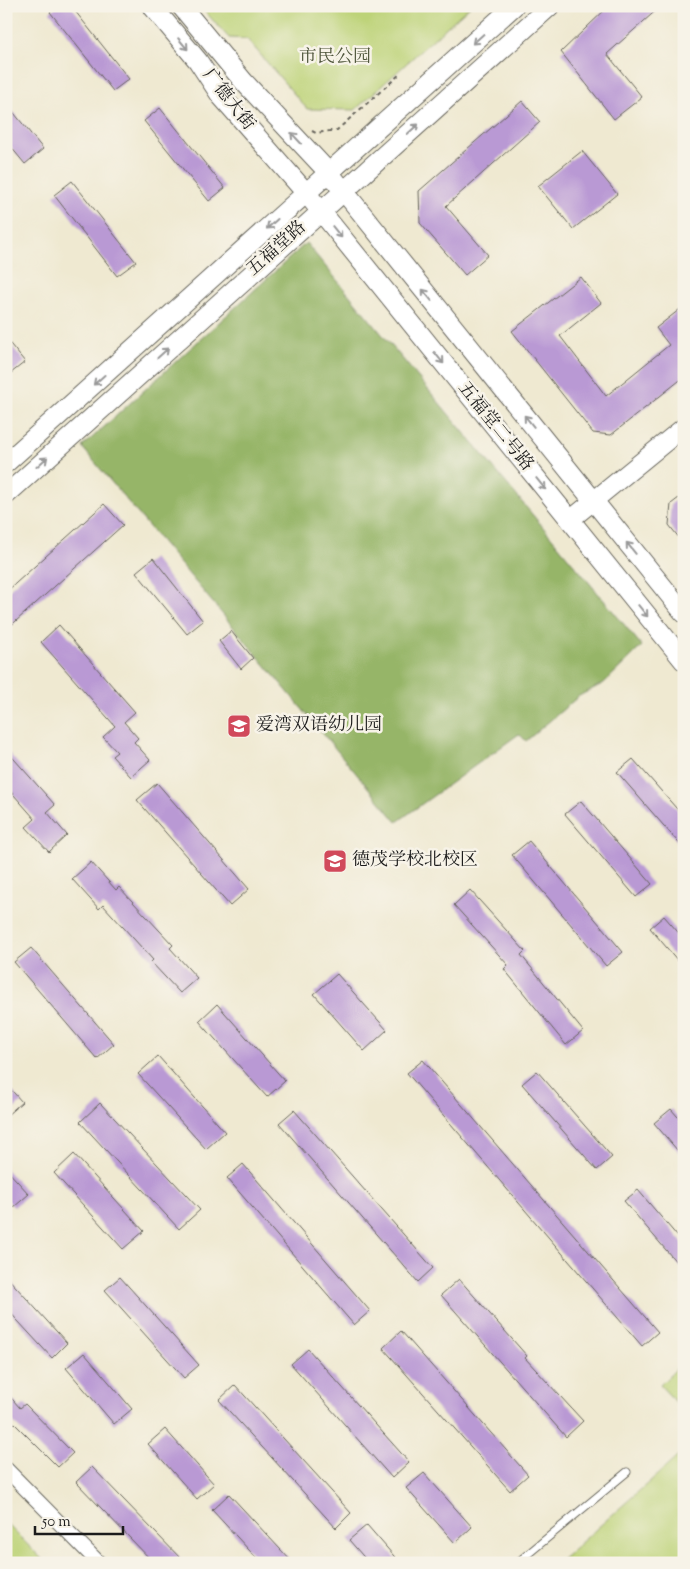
<svg xmlns="http://www.w3.org/2000/svg" width="690" height="1569" font-family="'Sorts Mill Goudy','Noto Serif SC',serif">
<style>
.green{fill:#bdd378;stroke:#6c784a}
.forest{fill:#96b568;stroke:#596842}
.building{fill:#b999d4}
.lines{fill:none;stroke-linecap:round;stroke-linejoin:round}
.service-casing{stroke:#66645b;stroke-width:9}
.minor-casing{stroke:#66645b;stroke-width:16}
.tertiary-casing{stroke:#66645b;stroke-width:20}
.secondary-casing{stroke:#66645b;stroke-width:21}
.path{stroke:#66645b;stroke-width:2;stroke-dasharray:4 4;stroke-linecap:butt}
.service{stroke:#fff;stroke-width:7}
.minor{stroke:#fff;stroke-width:14}
.tertiary{stroke:#fff;stroke-width:18}
.secondary{stroke:#fff;stroke-width:19}
.oneway{stroke:#999}
.labels{text-anchor:middle;dominant-baseline:central;stroke-width:5;stroke-linejoin:round;paint-order:stroke}
.park-label{font-size:18px;fill:#4c5338;stroke:#f7f3e8}
.street-label{font-size:18px;fill:#1c1c1c;stroke:#f7f3e8}
.poi-label{font-size:18px;fill:#1c1c1c;stroke:#f7f3e8;text-anchor:start}
</style>
<rect width="100%" height="100%" fill="#f7f3e8"/>
<filter id="ink" filterUnits="userSpaceOnUse"><feTurbulence type="fractalNoise" baseFrequency=".02" numOctaves="2"/><feDisplacementMap in="SourceGraphic" scale="10" xChannelSelector="R" yChannelSelector="G"/><feConvolveMatrix kernelMatrix="1 2 1 2 8 2 1 2 1" color-interpolation-filters="sRGB"/></filter>
<filter id="wash" filterUnits="userSpaceOnUse"><feTurbulence type="fractalNoise" baseFrequency=".0096" numOctaves="4" result="noise"/><feDisplacementMap in="SourceGraphic" scale="20" xChannelSelector="R" yChannelSelector="G"/><feGaussianBlur stdDeviation="1.12" result="paint"/><feColorMatrix in="noise" values="0 0 0 0 0 0 0 0 0 0 0 0 0 0 0 0 0 1.4 0 .05"/><feComposite in="paint" operator="in"/></filter>
<g filter="url(#wash)">
<rect width="100%" height="100%" fill="#efe9d1"/>
<!-- green -->
<g class="green">
<polygon points="200,6 470,6 355,110 307,109 247,39 229,38"/>
<polygon points="684,1361 684,1411 660,1385"/>
<polygon points="684,1451 684,1563 558,1563"/>
<polygon points="6,1523 46,1563 6,1563"/>
</g>
<!-- forest -->
<polygon class="forest" points="306,243 642,646 604,683 579,696 526,741 519,734 397,822 82,447"/>
<g id="blocks">
<!-- building -->
<g class="building">
<polygon points="57,6 71,6 129,79 113,91 50,12"/>
<polygon points="609,6 661,6 607,54 642,97 614,119 561,52"/>
<polygon points="522,101 540,122 446,206 488,255 465,275 420,223 419,191"/>
<polygon points="6,103 43,149 25,164 6,141"/>
<polygon points="160,108 225,188 209,201 144,121"/>
<polygon points="582,151 617,194 573,229 538,186"/>
<polygon points="72,181 136,262 117,276 54,195"/>
<polygon points="581,277 601,303 560,336 606,396 669,345 656,328 684,306 684,377 611,435 593,433 512,331"/>
<polygon points="6,339 25,362 6,377"/>
<polygon points="684,494 684,544 669,525 671,504"/>
<polygon points="104,504 123,525 6,630 6,592"/>
<polygon points="153,558 203,621 187,634 136,572"/>
<polygon points="59,625 135,712 124,722 138,738 134,742 150,760 131,777 112,756 117,752 103,737 115,726 41,642"/>
<polygon points="231,631 253,658 241,669 219,641"/>
<polygon points="6,750 55,805 47,812 67,835 49,852 26,827 35,819 6,786"/>
<polygon points="633,759 684,817 684,849 617,772"/>
<polygon points="157,783 249,889 230,906 137,800"/>
<polygon points="581,801 652,884 636,897 565,814"/>
<polygon points="529,841 623,952 606,966 512,855"/>
<polygon points="91,862 116,890 119,887 173,945 170,948 197,978 180,993 151,962 153,960 103,905 99,909 72,879"/>
<polygon points="470,890 525,951 521,955 583,1031 566,1045 504,969 508,965 454,905"/>
<polygon points="664,916 684,939 684,968 650,928"/>
<polygon points="31,948 114,1044 97,1059 14,962"/>
<polygon points="337,974 387,1030 364,1051 314,994"/>
<polygon points="217,1004 285,1081 267,1097 199,1021"/>
<polygon points="158,1056 225,1132 206,1149 138,1074"/>
<polygon points="423,1060 658,1332 642,1346 407,1073"/>
<polygon points="537,1071 612,1157 597,1170 522,1084"/>
<polygon points="6,1084 22,1102 6,1116"/>
<polygon points="100,1103 200,1210 179,1229 80,1122"/>
<polygon points="671,1109 684,1124 684,1158 654,1123"/>
<polygon points="294,1110 433,1268 418,1282 279,1123"/>
<polygon points="74,1154 144,1231 123,1249 54,1173"/>
<polygon points="243,1164 370,1311 354,1325 227,1178"/>
<polygon points="6,1169 29,1194 14,1207 6,1199"/>
<polygon points="638,1190 684,1244 684,1271 624,1201"/>
<polygon points="6,1276 67,1343 52,1358 6,1308"/>
<polygon points="120,1277 199,1365 184,1378 105,1290"/>
<polygon points="459,1279 527,1356 525,1358 583,1421 566,1437 441,1295"/>
<polygon points="401,1331 528,1475 510,1491 383,1348"/>
<polygon points="308,1349 409,1462 392,1478 291,1364"/>
<polygon points="84,1353 132,1409 114,1424 66,1368"/>
<polygon points="235,1385 351,1513 336,1528 219,1400"/>
<polygon points="6,1392 20,1408 25,1404 73,1453 58,1467 6,1415"/>
<polygon points="165,1429 214,1484 197,1499 148,1444"/>
<polygon points="92,1467 185,1563 154,1563 76,1482"/>
<polygon points="424,1473 472,1527 455,1543 406,1488"/>
<polygon points="229,1494 293,1563 261,1563 212,1510"/>
<polygon points="367,1525 400,1563 369,1563 349,1540"/>
</g>
</g>
</g>
<g filter="url(#ink)">
<use href="#blocks" fill-opacity="0" stroke="#66645b" stroke-width="1"/>
<g class="lines">
<!-- service casing -->
<g class="service-casing">
<polyline id="service" points="517,1563 627,1472"/>
</g>
<!-- minor casing -->
<g class="minor-casing">
<polyline id="minor" points="6,1469 99,1563"/>
</g>
<!-- tertiary casing -->
<g class="tertiary-casing">
<polyline id="tertiary" points="570,520 684,427"/>
</g>
<!-- secondary casing -->
<g class="secondary-casing">
<g id="secondary">
<polyline points="152,6 198,61 221,96 307,194 684,661"/>
<polyline points="181,6 244,82 330,174 684,613"/>
<polyline points="6,463 514,6"/>
<polyline points="6,495 550,6"/>
</g>
</g>
<!-- path -->
<polyline class="path" points="312,131 316,133 337,130 400,74"/>
<!-- service -->
<use href="#service" class="service"/>
<!-- minor -->
<use href="#minor" class="minor"/>
<!-- tertiary -->
<use href="#tertiary" class="tertiary"/>
<!-- secondary -->
<use href="#secondary" class="secondary"/>
</g>
<!-- one-way arrows -->
<defs><path id="oneway-shaft" d="M-6 0H5M1.5-3L5.5 0L1.5 3" fill="none" stroke-width="1.6" stroke-linecap="round" stroke-linejoin="round" transform="scale(1.25)"/></defs>
<g class="oneway">
<use href="#oneway-shaft" transform="translate(478 39) rotate(138)"/>
<use href="#oneway-shaft" transform="translate(183 44) rotate(50)"/>
<use href="#oneway-shaft" transform="translate(413 129) rotate(-42)"/>
<use href="#oneway-shaft" transform="translate(296 138) rotate(-133)"/>
<use href="#oneway-shaft" transform="translate(272 224) rotate(138)"/>
<use href="#oneway-shaft" transform="translate(337 232) rotate(51)"/>
<use href="#oneway-shaft" transform="translate(427 295) rotate(-129)"/>
<use href="#oneway-shaft" transform="translate(163 353) rotate(-42)"/>
<use href="#oneway-shaft" transform="translate(439 358) rotate(51)"/>
<use href="#oneway-shaft" transform="translate(99 380) rotate(138)"/>
<use href="#oneway-shaft" transform="translate(529 421) rotate(-129)"/>
<use href="#oneway-shaft" transform="translate(42 462) rotate(-42)"/>
<use href="#oneway-shaft" transform="translate(541 484) rotate(51)"/>
<use href="#oneway-shaft" transform="translate(631 548) rotate(-129)"/>
<use href="#oneway-shaft" transform="translate(643 611) rotate(51)"/>
</g>
</g>
<!-- icons -->
<defs>
<g id="school-square" transform="scale(1.25)"><rect x="-9" y="-9" width="18" height="18" rx="4" fill="#d1495b" stroke="#f7f3e8"/><path d="M0-5L7-2L0 1L-7-2ZM-4 1L0 2.5L4 1V4Q0 6-4 4Z" fill="#fff"/></g>
</defs>
<g fill-rule="evenodd">
<use href="#school-square" x="239" y="726"/>
<use href="#school-square" x="335" y="861"/>
</g>
<g class="labels">
<!-- park labels -->
<g class="park-label">
<text x="335" y="58">市民公园</text>
</g>
<!-- street labels -->
<g class="street-label">
<text transform="translate(228 100) rotate(52)">广德大街</text>
<text transform="translate(277 249) rotate(-42)">五福堂路</text>
<text transform="translate(495 427) rotate(51)">五福堂二号路</text>
</g>
<!-- poi labels -->
<g class="poi-label">
<text x="256" y="726">爱湾双语幼儿园</text>
<text x="352" y="861">德茂学校北校区</text>
</g>
</g>
<!-- margin -->
<rect width="690" height="1569" fill="none" stroke="#f7f3e8" stroke-width="25"/>
<!-- scale -->
<path d="M35 1526v8h88v-8" fill="none" stroke="#1c1c1c" stroke-width="2.5"/>
<text x="42" y="1526" font-size="15" fill="#1c1c1c" stroke="#f7f3e8" stroke-width="4" paint-order="stroke">50 m</text>
</svg>
